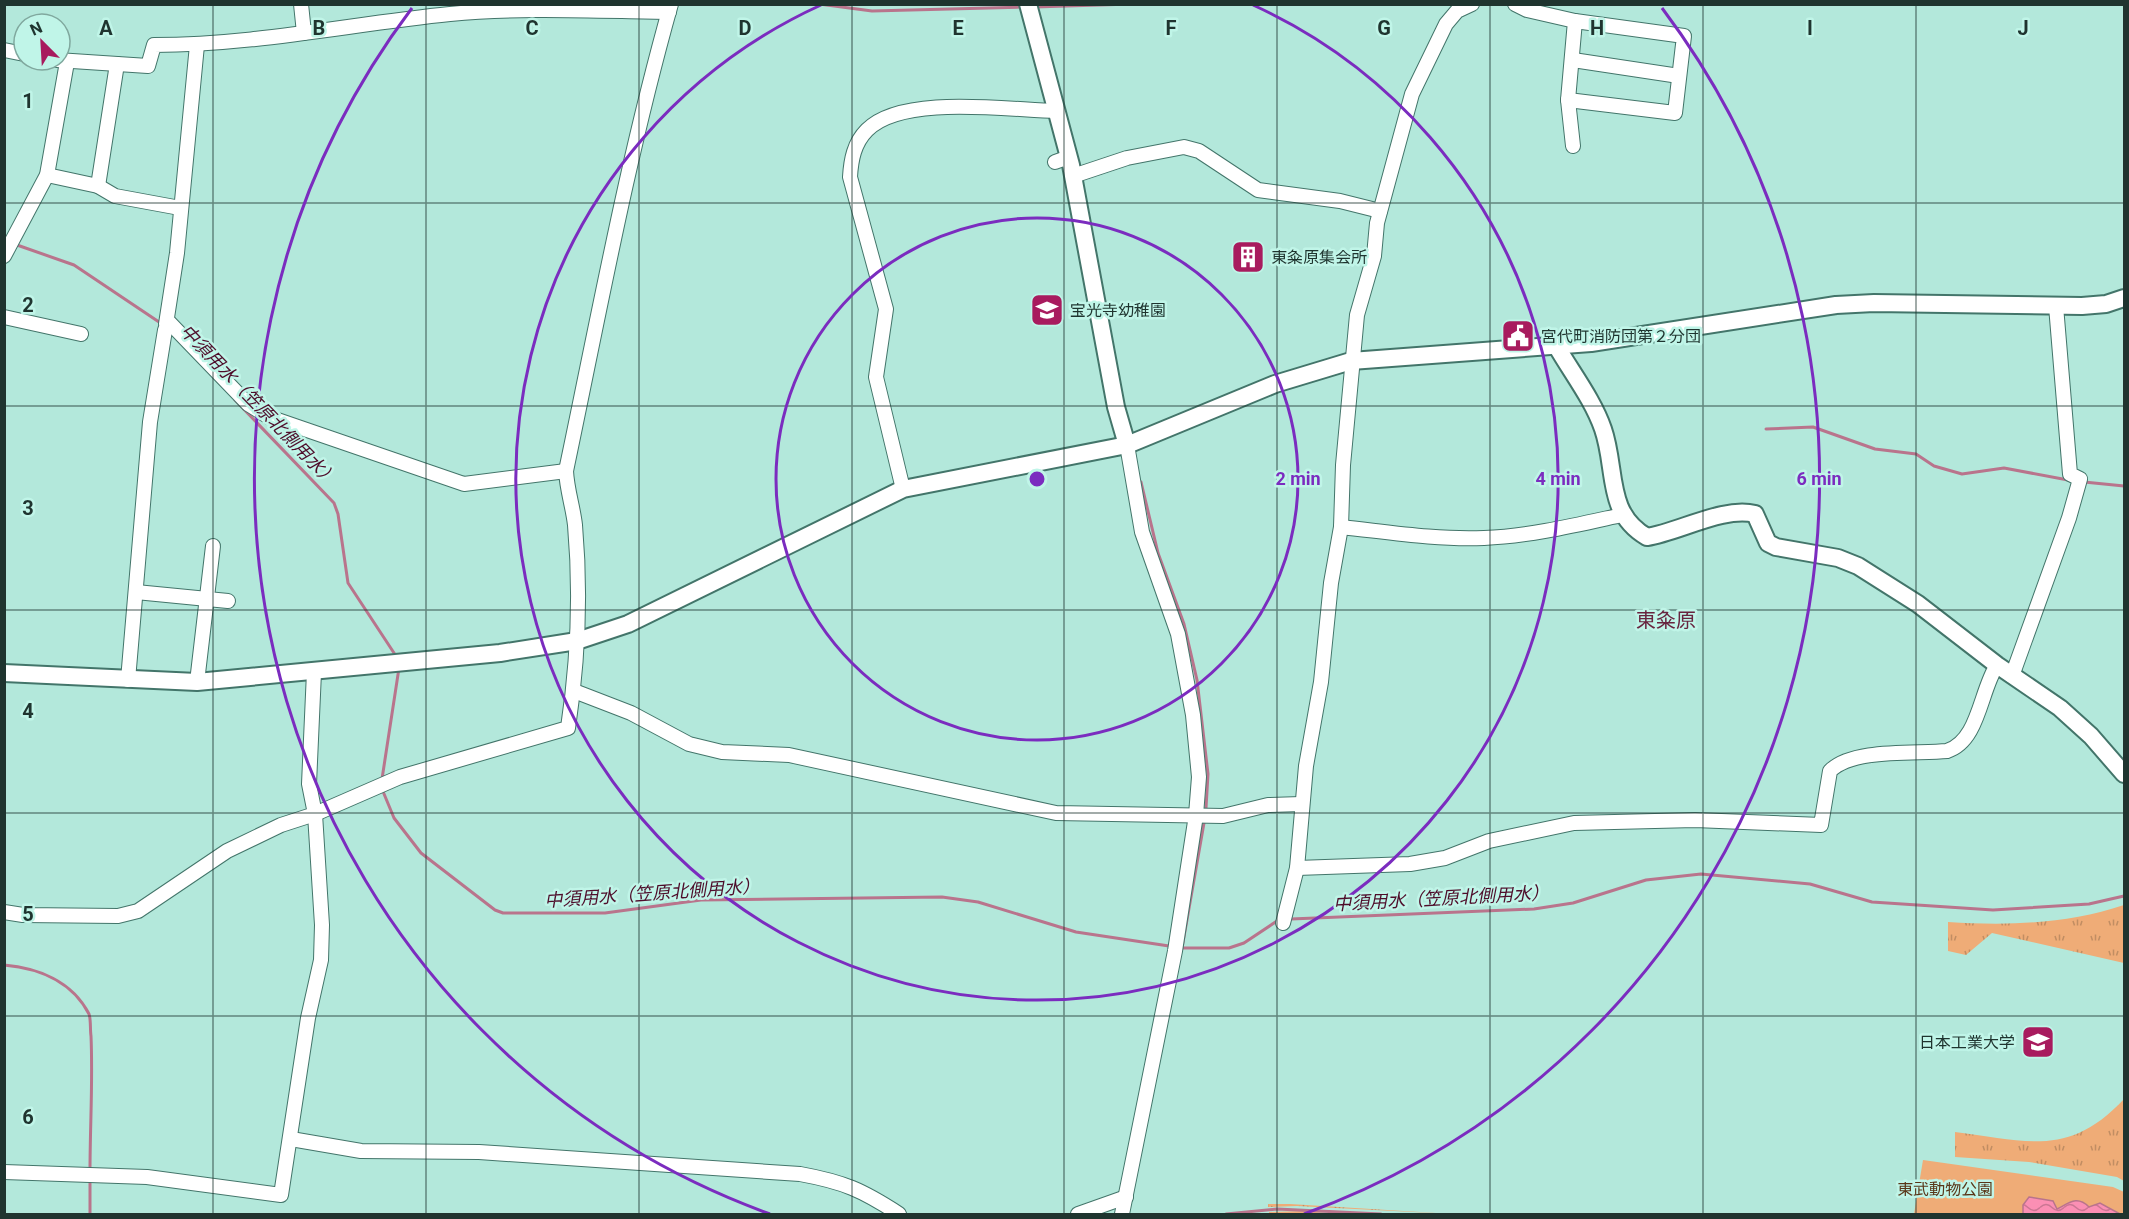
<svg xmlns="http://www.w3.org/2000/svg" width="2129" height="1219" font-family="Roboto,'Noto Sans JP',sans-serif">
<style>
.grass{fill:url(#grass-tufts)}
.park{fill:#efac77}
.water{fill:url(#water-waves);stroke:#b9748c;stroke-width:1.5}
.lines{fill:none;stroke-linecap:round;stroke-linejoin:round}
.stream{stroke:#b9748c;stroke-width:3}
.minor-casing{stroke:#43756a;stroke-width:16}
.tertiary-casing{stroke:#43756a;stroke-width:20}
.minor{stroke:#fff;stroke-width:14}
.tertiary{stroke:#fff;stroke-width:16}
.grid{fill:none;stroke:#1f342f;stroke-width:1.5;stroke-opacity:0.55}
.ring{fill:none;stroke:#7b2cbf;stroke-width:3}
.labels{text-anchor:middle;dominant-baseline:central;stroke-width:5;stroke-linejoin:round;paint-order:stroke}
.poi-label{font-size:16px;fill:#1f342f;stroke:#c0f5e8;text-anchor:start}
.park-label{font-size:16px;fill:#593618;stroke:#c0f5e8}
.water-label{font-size:18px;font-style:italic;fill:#4e0d2a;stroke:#c0f5e8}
.quarter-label{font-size:20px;fill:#68253f;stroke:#c0f5e8}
.grid-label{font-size:20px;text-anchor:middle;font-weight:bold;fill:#1f342f;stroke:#c0f5e8;stroke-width:5;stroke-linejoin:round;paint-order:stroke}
.centre{fill:#7b2cbf;stroke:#c0f5e8;stroke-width:3}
.ring-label{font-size:18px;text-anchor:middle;font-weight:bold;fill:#7b2cbf;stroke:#c0f5e8;stroke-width:5;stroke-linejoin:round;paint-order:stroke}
</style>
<defs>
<pattern id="grass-tufts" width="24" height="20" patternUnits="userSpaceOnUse" patternTransform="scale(1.5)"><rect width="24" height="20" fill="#efac77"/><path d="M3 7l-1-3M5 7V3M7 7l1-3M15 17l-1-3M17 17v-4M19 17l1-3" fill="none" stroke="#c18d62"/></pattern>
<pattern id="water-waves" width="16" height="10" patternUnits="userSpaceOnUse" patternTransform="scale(1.5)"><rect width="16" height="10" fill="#fb8fb4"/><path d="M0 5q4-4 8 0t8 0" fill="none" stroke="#cb7693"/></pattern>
</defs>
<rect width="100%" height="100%" fill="#b3e8db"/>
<!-- grass -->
<g class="grass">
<path d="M2124,905V963L1992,933L1966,955L1948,951V922C2008,926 2067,924 2124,905Z"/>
<path d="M2124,1099V1181L2117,1177L2029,1162L1955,1157V1132C2026,1141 2069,1158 2124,1099Z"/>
<polygon points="1268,1204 1290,1204 1452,1214 1297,1206 1268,1207"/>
<polygon points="1303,1211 1339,1214 1269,1214 1269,1212"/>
</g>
<!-- park -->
<polygon class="park" points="1923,1160 2113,1187 2124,1192 2124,1214 1914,1214"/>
<!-- water -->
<path class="water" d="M2029,1197L2053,1201L2057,1209C2069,1203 2077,1195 2089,1207L2100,1203L2120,1214H2023V1205Z"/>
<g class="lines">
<!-- stream -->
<g class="stream">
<polyline points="819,4 872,11 1024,7"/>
<polyline points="1034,7 1132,4"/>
<polyline points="17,245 74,265 162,324"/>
<polyline points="235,400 334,503 338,514 348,583 396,656"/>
<polyline points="1766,429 1813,427 1875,449 1916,454 1934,466 1962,474 2004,468 2068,480"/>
<polyline points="1141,482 1158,553 1184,624 1197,680 1208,774 1206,808"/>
<polyline points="2084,482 2124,486"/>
<polyline points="382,779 399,668"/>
<polyline points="382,789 394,818 421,853 495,910 503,913 605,913 701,900 942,897 978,902 1076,932 1169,946"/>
<polyline points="1204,823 1182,948 1229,948 1244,943 1277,921"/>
<polyline points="1291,919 1534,909 1573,903 1646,880 1701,874 1810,884 1872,902 1993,910 2089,904 2124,896"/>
<path d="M4,965C38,968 72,981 89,1014C91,1019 90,1030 91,1036C93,1081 90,1126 90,1171"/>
<polyline points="90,1214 90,1180"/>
<polyline points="1226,1214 1277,1209 1381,1214"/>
</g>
<!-- minor casing -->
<g class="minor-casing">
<g id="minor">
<polyline points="301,4 304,33"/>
<polyline points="1515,4 1527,10 1575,21 1568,100 1573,146"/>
<polyline points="4,50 24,54"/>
<path d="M57,60L148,66L154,45C254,45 351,24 450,14C522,7 596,11 669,12"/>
<polyline points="1573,60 1679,76"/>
<polyline points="1568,100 1675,113 1684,36 1575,21"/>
<polyline points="1055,162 1069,157"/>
<polyline points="47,175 98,186 115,196 180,208"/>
<polyline points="1073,176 1127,158 1184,147 1199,151 1258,190 1340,201 1380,211"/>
<polyline points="98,186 117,64"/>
<polyline points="4,256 47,175 67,62"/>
<polyline points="4,317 81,334"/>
<polyline points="167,320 248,404 269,417 464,484 566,471"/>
<polyline points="166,324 177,253 197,45"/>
<path d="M903,489L876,377L886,309L850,177C851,160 854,143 867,130C902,94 1009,110 1056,111"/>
<path d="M1341,527C1388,532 1436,540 1484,538C1531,536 1576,525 1622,515"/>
<polyline points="136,592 228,601"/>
<polyline points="2012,676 2069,518 2080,479 2070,474 2056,306"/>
<polyline points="128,680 150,422 165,330"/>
<polyline points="197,682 213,546"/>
<polyline points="574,691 631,713 689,744 722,752 789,755 1056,813 1223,816 1268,805 1301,804"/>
<path d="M1297,868L1410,864L1445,858L1489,841L1574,823L1695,820L1821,825L1830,771C1852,748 1916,754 1947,751C1979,741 1980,691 1997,665"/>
<path d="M4,912L23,915L118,916L138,911L227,851L281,825L315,814L400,777L568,728C578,661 581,593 575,525C573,507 567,490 566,471C599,314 627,160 671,4"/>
<polyline points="1283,923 1297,868 1306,766 1321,682 1331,583 1341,527 1343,465 1357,315 1374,256 1377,223 1412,94 1446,24 1457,11 1472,4"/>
<path d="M291,1139L361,1151L479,1152L800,1174C844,1182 862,1190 899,1214"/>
<polyline points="4,1172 147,1177 281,1195 308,1018 321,960 322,925 315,814 309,784 314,672"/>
<polyline points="1078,1214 1126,1197"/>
<polyline points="1122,1214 1175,951 1196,815 1199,777 1193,715 1178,634 1142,532 1127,445"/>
</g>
</g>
<!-- tertiary casing -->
<g class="tertiary-casing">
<g id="tertiary">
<polyline points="1028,4 1071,165 1116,407 1127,445"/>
<path d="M1557,347C1572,373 1593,400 1603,429C1617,469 1605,513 1647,537C1679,532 1724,506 1755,514L1768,543L1776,547L1838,558L1858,566L1918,604L1997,665L2060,708L2091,736L2124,774"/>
<polyline points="4,673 197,682 500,653 577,641 628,624 903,489 1127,445 1275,384 1351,361 1591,343 1836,305 1874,303 2082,306 2106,304 2124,298"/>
</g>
</g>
<!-- minor -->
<use href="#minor" class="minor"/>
<!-- tertiary -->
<use href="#tertiary" class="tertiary"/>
</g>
<!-- grid -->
<path class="grid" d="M213,4V1214M426,4V1214M639,4V1214M852,4V1214M1064,4V1214M1277,4V1214M1490,4V1214M1703,4V1214M1916,4V1214M4,203H2124M4,406H2124M4,610H2124M4,813H2124M4,1016H2124"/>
<!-- distance rings -->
<g class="ring">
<circle cx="1037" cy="479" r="261"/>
<path d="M1253 5A521 521 0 1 1 821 5"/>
<path d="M770 1214A782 782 0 0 1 412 8M1662 8A782 782 0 0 1 1304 1214"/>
</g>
<!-- icons -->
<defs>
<g id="building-square" transform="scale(1.725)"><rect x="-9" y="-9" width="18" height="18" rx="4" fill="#a81b5e" stroke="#c0f5e8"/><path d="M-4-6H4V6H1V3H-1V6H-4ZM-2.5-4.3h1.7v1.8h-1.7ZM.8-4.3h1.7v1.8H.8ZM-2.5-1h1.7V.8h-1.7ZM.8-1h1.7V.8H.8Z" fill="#fff"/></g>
<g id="school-square" transform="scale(1.725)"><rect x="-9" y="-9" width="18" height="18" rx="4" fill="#a81b5e" stroke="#c0f5e8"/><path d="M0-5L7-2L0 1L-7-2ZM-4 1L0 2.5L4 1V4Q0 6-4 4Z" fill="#fff"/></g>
<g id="civic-square" transform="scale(1.725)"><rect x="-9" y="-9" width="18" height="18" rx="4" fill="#a81b5e" stroke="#c0f5e8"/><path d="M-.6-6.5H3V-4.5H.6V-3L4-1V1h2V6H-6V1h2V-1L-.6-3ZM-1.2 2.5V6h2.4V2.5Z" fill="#fff"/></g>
<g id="university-square" transform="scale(1.725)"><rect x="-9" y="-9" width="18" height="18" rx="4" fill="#a81b5e" stroke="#c0f5e8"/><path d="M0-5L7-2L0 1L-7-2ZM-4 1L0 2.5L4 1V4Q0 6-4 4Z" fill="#fff"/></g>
</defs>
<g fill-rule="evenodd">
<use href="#building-square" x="1248" y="257"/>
<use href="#school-square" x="1047" y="310"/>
<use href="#civic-square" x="1518" y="336"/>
<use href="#university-square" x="2038" y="1042"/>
</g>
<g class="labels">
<!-- poi labels -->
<g class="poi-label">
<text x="1271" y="257">東粂原集会所</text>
<text x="1070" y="310">宝光寺幼稚園</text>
<text x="1541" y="336">宮代町消防団第２分団</text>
<text x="2015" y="1042" text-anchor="end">日本工業大学</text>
</g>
<!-- park labels -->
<g class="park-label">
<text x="1945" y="1189">東武動物公園</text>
</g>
<!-- water labels -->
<g class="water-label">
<text transform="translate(259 405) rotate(46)">中須用水（笠原北側用水）</text>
<text transform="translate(652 893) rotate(-4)">中須用水（笠原北側用水）</text>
<text transform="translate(1441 898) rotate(-3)">中須用水（笠原北側用水）</text>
</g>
<!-- quarter labels -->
<g class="quarter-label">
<text x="1666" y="620">東粂原</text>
</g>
</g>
<g class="grid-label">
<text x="106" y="35">A</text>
<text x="319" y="35">B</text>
<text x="532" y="35">C</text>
<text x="745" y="35">D</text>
<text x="958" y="35">E</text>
<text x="1171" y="35">F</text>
<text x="1384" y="35">G</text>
<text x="1597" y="35">H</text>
<text x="1810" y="35">I</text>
<text x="2023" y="35">J</text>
<text x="28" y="108">1</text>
<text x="28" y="312">2</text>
<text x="28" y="515">3</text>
<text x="28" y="718">4</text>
<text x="28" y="921">5</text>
<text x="28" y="1124">6</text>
</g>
<circle cx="1037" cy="479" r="9" class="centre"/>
<g class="ring-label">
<text x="1298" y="485">2 min</text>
<text x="1558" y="485">4 min</text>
<text x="1819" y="485">6 min</text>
</g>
<!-- border -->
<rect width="2129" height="1219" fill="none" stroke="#1f342f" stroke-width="12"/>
<!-- north arrow -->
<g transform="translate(42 42) rotate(336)"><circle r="28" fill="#c0f5e8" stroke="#80a89e" stroke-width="1.5"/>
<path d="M0-4.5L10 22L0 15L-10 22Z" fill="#a81b5e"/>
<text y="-9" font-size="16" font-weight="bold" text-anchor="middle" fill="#1f342f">N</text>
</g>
</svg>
